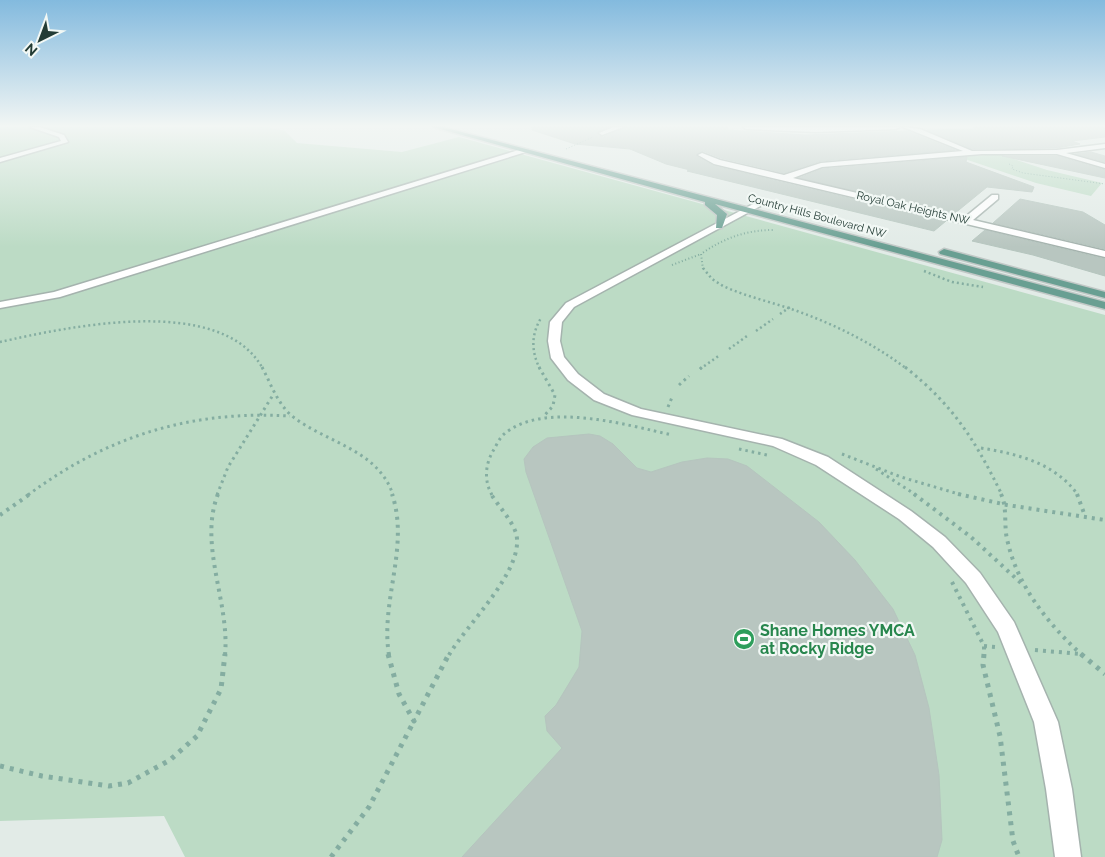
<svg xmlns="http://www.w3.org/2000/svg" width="1105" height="857" font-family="Raleway,sans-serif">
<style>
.green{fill:#bcdbc5}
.building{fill:#b8c6c0;stroke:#b5c5be}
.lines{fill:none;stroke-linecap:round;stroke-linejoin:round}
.minor-casing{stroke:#a5b3ae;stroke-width:3}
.major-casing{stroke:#c1c8c6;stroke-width:3}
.path-far5{stroke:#84ada1;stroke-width:1;stroke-dasharray:1 2;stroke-linecap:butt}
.path-far4{stroke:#84ada1;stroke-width:2;stroke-dasharray:1 2.5;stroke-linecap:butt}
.path-far3{stroke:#84ada1;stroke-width:2.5;stroke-dasharray:2 3;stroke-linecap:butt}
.path-far2{stroke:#84ada1;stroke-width:3;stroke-dasharray:2.5 4;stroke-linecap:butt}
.path-far1{stroke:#84ada1;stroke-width:4;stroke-dasharray:3 5;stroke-linecap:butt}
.path{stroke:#84ada1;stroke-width:5;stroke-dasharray:4 6;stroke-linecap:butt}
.minor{fill:#fff;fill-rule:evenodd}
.major{fill:#699f92;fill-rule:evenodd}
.labels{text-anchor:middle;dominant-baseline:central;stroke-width:4.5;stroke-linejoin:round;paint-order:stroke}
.far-street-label{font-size:11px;fill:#233c35;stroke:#f2f8f5}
.near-leisure-label{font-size:16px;font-weight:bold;fill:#27864d;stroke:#f2f8f5;text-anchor:start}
</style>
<rect width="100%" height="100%" fill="#e2ebe7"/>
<!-- green -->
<g class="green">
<polygon points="0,127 268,127 285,131 297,143 402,152 459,137 1105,315 1105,857 185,857 164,816 0,821"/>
<polygon points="999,154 1047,170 1102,183 1091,196 1036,183 959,157"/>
</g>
<!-- building -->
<g class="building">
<polygon points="532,127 609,127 597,132 603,137 625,127 727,127 728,130 806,135 907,131 955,150 821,161 784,173 721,158 703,151 696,156 714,166 946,221 934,231 687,171 690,170 666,164 630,149 575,144 532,130"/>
<polygon points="974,127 1105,127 1105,137 1072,141 1080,144 1057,148 972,149 927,130 974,129"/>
<polygon points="1091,152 1105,156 1105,162 1075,154"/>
<polygon points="1002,156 1057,156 1105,170 1105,178"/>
<polygon points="967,157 966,162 1034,187 1032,192 987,187 954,214 799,178 822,169"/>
<polygon points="1020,199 1083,212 1105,225 1105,249 993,223"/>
<polygon points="985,230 1105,259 1105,276 1033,255 972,241"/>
<polygon points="589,434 600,436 613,444 637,468 651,472 682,462 707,458 728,459 747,466 819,522 855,560 893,609 915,655 929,708 939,775 942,840 937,857 462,857 562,748 547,731 545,716 556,705 579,667 582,631 526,472 524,459 533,447 547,438"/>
</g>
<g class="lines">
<!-- minor casing -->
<g class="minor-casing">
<g id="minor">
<polygon points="30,127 39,127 64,135 68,142 0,162 0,158 61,141 59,137"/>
<polygon points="614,127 623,127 602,135 599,133"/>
<polygon points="743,127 899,127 896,129 816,132 746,129"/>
<polygon points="903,127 920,129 972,151 1057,150 1105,144 1105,148 1066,153 1105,164 1105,168 1057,154 982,154 822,167 793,178 964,218 992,195 998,195 998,199 973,220 1105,251 1105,257 714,164 698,155 702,153 720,160 784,175 821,163 963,151"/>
<polygon points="522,149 529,151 60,297 0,308 0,302 54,292"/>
<polygon points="757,202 764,204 574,307 562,322 560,341 564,357 578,374 604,394 641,409 782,439 828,457 911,511 945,537 980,573 1014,622 1058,722 1072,789 1081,857 1055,857 1046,789 1034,722 998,632 966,583 933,547 899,519 816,465 773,446 632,415 594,400 568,380 551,358 548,341 550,322 566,303"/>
</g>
</g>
<!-- major casing -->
<g class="major-casing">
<g id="major">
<polygon points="433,127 443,127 1105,302 1105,309 715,204 727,214 722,228 716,228 717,215 705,205 705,202"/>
<polygon points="944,249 1105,292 1105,298 940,254 939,252"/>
</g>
</g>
<!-- path-far5 -->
<g class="path-far5">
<polyline points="566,149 593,137"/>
<polyline points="1009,164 1013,166 1012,169 1023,173 1105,184"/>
</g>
<!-- path-far4 -->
<g class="path-far4">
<polyline points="672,265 701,254"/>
<path d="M703,269L701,254C724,238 746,230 774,230"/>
</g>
<!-- path-far3 -->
<g class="path-far3">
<path d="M703,268L712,279L723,286C747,297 772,302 797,311C836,325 874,344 907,369"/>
<polyline points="924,271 952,282 983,287"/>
<polyline points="780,314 790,307"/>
<polyline points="756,331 773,319"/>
<path d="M0,342C67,327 222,293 263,369"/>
<polyline points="729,349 747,336"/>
<path d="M540,369C531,351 531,335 541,318"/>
<polyline points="700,369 720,355"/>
</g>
<!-- path-far2 -->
<g class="path-far2">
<path d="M262,367C271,384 277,403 292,416C326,443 378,449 393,495"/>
<polyline points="539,367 555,395 553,406 543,417"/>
<path d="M905,367C954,406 975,440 1002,495"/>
<polyline points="700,369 702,367"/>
<polyline points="679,385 689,376"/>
<polyline points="668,407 673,395"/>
<path d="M981,448C1018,454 1055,463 1078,495"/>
<polyline points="739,449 767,455"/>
<polyline points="842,454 901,477 962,495"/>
<polyline points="876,469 916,495"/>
<path d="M28,495C107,436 192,410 290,416"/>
<polyline points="217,495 228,467 273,395"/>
<path d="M492,495C484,481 485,465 493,451C496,446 499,439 503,435C542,400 627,425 672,435"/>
</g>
<!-- path-far1 -->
<g class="path-far1">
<path d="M218,494C198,545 230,602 225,655"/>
<polyline points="914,494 971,537 1022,584"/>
<polyline points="958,494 1007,505 1105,520"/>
<path d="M1001,494C1008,509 1003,527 1008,543C1018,587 1050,626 1082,655"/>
<polyline points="1077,494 1085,516"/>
<polyline points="0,515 30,494"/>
<polyline points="952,582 984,646 984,655"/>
<polyline points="984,646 996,647"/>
<polyline points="1035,650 1081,654"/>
<path d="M389,655C380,601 410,547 392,494"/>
<path d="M449,655C466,625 526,569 516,533C511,519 499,507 491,494"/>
</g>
<!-- path -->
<g class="path">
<polyline points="388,654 399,694 414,721 449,654"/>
<polyline points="984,654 983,665 1000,736 1013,841 1019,857"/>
<polyline points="1081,654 1105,674"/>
<polyline points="0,766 42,776 109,786 128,783 170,760 197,736 221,689 225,654"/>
<polyline points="331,857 369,807 414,721"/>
</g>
<!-- minor -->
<use href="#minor" class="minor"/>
<!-- major -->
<use href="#major" class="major"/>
</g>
<!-- sky -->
<linearGradient id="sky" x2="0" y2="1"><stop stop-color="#83bade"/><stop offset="0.51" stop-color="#f2f6f4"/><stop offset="1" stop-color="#f2f6f4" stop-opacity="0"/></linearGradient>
<rect width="1105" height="247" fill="url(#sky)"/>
<!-- icons -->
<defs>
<g id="stadium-disc" transform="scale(1.125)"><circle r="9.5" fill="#2e9e5b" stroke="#f2f8f5"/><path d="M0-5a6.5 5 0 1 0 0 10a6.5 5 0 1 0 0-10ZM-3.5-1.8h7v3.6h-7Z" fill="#fff"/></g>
</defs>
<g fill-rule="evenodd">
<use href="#stadium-disc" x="744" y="639"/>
</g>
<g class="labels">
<!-- far-street labels -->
<g class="far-street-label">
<text transform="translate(913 208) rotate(13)">Royal Oak Heights NW</text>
<text transform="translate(817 216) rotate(15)">Country Hills Boulevard NW</text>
</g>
<!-- near-leisure labels -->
<g class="near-leisure-label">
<text x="760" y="630">Shane Homes YMCA<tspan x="760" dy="18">at Rocky Ridge</tspan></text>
</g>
</g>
<!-- north arrow -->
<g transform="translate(40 40) rotate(222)" stroke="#f2f8f5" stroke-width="4" paint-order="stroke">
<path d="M0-4L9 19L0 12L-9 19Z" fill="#233c35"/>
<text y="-8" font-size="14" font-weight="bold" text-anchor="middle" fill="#233c35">N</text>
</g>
</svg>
